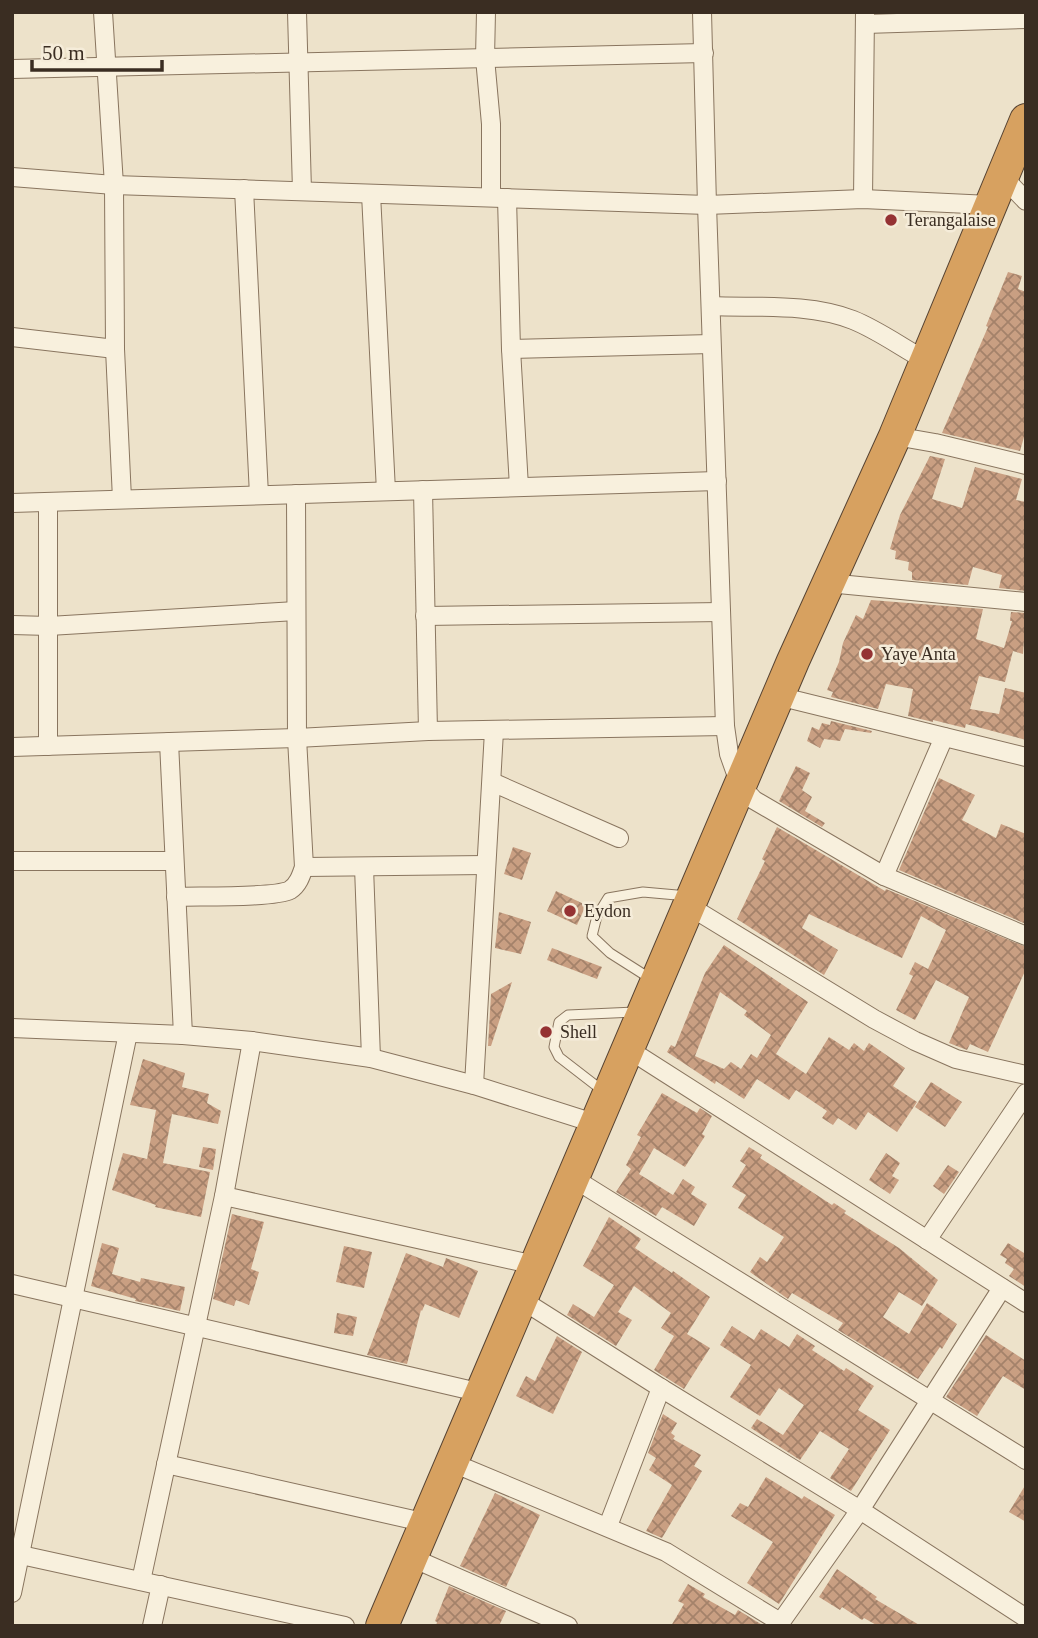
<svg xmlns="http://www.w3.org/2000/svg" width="1038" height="1638" font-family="Georgia,serif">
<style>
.building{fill:url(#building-cross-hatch);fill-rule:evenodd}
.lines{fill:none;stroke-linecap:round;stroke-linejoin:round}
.lane-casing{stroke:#89755f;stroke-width:11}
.street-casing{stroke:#89755f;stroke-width:20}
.highway-casing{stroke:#574332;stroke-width:34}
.lane{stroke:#f8f0dd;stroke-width:9}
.street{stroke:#f8f0dd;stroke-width:18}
.highway{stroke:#d7a160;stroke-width:32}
.poi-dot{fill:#953233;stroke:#f5ecd9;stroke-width:2.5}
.labels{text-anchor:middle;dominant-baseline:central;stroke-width:5;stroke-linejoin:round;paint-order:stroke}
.poi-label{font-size:18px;fill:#3a2d22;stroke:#f5ecd9;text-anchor:start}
</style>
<defs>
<pattern id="building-cross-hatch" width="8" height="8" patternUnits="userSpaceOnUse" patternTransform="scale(1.75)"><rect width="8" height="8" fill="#c99f82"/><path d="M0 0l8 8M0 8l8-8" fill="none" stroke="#a4826a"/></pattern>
</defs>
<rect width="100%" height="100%" fill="#ede2ca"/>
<!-- building -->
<g class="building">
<polygon points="1008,272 1022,276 1018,289 1026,292 1026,430 1020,451 942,433 988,327 986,326"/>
<polygon points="930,456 945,459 932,499 962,508 975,467 1022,479 1016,500 1026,502 1026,591 999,588 1002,575 973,567 968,585 912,580 912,572 908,570 909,562 895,559 896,551 890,549 900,515"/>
<polygon points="871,600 983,609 976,639 1004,648 1012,621 1010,621 1011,612 1026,613 1023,654 1013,651 1005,682 979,676 970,709 999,714 1005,688 1026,693 1026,740 966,724 965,728 933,720 933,722 908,716 913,689 886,684 878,709 831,697 833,692 827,690 839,662 843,643 856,615 863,619"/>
<polygon points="831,721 872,731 871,733 845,729 840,741 824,739 820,748 807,741 812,727 819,730 822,723 830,725"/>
<polygon points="796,766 810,773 802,790 812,797 805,811 825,823 822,827 779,801"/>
<polygon points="939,778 975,795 962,820 996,838 1001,824 1026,834 1026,924 899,870"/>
<polygon points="777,827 885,891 886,889 1026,947 1026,969 988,1052 970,1044 967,1050 949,1043 969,997 936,980 915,1020 896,1010 913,976 909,974 915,962 928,969 946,930 921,916 902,958 809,914 802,928 838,950 824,975 737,919 765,861 762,859"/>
<polygon points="513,847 531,853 522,880 504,874"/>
<polygon points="556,891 586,905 577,925 547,911"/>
<polygon points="499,912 531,922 521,954 495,948"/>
<path d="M724,945L808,1002L776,1054L806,1074L829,1037L849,1050L854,1043L864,1051L869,1043L905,1068L893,1086L917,1102L897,1132L868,1112L856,1130L838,1118L833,1125L822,1118L827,1111L796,1090L789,1100L757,1079L744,1099L716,1081L715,1084L667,1052L671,1045L675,1047L705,973ZM720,992L747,1011L744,1015L771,1035L757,1058L751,1054L741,1069L731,1062L724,1069L695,1056Z"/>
<polygon points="552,948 602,967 597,979 547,960"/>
<polygon points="512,982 491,1046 488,1046 491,994"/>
<polygon points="143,1059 185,1073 182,1087 209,1094 207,1103 221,1111 218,1124 172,1114 163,1163 210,1172 201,1217 155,1207 156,1205 112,1190 123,1153 147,1159 156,1110 130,1105"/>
<polygon points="931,1082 962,1102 945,1127 915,1107"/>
<polygon points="662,1093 697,1113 700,1108 712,1116 702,1134 705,1136 685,1167 654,1148 639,1174 673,1195 683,1179 695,1187 691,1194 707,1204 694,1226 662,1207 656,1216 616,1192 631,1169 626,1165 641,1137 637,1135"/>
<polygon points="203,1147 216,1149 213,1170 199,1167"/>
<polygon points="749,1147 762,1155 760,1158 832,1205 834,1203 846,1211 844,1213 899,1248 938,1280 922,1306 899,1292 883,1317 909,1334 927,1303 957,1324 942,1349 940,1347 918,1379 838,1330 843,1323 792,1293 788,1299 750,1272 760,1257 767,1262 784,1237 738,1208 746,1195 732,1187 746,1165 740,1161"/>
<polygon points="886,1153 900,1163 892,1176 899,1180 890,1194 869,1180"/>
<polygon points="948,1165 959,1172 944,1194 933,1186"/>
<polygon points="232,1214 264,1222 251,1269 259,1272 249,1305 236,1300 234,1306 213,1299"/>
<polygon points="609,1217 641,1239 635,1248 672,1273 673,1271 710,1297 687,1334 710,1348 684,1389 654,1370 674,1336 661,1328 671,1313 634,1286 618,1312 632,1320 616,1346 567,1315 573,1304 594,1317 614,1285 583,1266"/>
<polygon points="102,1243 119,1248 112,1274 140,1282 141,1278 185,1287 180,1311 135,1301 136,1299 91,1286"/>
<polygon points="1008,1243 1024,1253 1026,1250 1026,1287 1009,1276 1014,1269 1005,1263 1007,1259 1000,1255"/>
<polygon points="344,1246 372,1252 364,1288 336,1282"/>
<polygon points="406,1253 443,1267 446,1258 478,1271 459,1318 425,1304 422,1311 421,1310 407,1364 367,1355"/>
<polygon points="337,1313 357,1317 353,1336 334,1333"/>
<polygon points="732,1326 754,1340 761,1329 789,1347 797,1334 815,1346 812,1350 844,1371 846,1368 874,1386 858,1410 890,1430 851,1491 830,1478 849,1449 820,1431 800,1460 751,1428 757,1419 783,1435 804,1405 779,1388 760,1416 730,1397 751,1365 720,1345"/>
<polygon points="986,1335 1026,1361 1026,1390 1003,1376 977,1416 946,1397"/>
<polygon points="557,1336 582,1352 553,1414 516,1396 526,1376 535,1381"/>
<polygon points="663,1414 677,1423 671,1433 675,1436 673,1439 701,1455 694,1466 702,1471 662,1538 646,1531 672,1485 649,1470 656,1458 648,1453"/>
<polygon points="766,1477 802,1499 804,1496 835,1515 779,1604 747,1583 773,1542 731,1516 740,1503 748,1507"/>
<polygon points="1026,1484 1026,1522 1009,1512"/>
<polygon points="495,1493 540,1515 506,1587 460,1566"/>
<polygon points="837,1569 877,1597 875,1599 921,1626 878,1626 864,1618 862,1620 842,1607 840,1610 819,1597"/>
<polygon points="688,1584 705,1594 703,1597 735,1615 738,1610 764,1626 671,1626 684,1604 678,1601"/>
<polygon points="449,1586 506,1611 499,1626 436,1626 437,1622 435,1621"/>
</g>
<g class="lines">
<!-- lane casing -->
<g class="lane-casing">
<g id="lane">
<polyline points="651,979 610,953 592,936 597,916 608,898 643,892 688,896"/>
<polyline points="603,1091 559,1057 554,1047 559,1022 568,1015 635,1012"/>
</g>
</g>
<!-- street casing -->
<g class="street-casing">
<g id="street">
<polyline points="103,12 114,185 115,349 122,499"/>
<polyline points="297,12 302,191"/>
<polyline points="486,12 485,58 491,124 491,197"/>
<polyline points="702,12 707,205 725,726 729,754 740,785 754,800 884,876 1026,936"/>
<polyline points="865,24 1026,19"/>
<polyline points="12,69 704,53"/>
<polyline points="1002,176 1026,201"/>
<polyline points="12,177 114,185 707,205 863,199 990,205"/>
<polyline points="244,189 259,495"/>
<polyline points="371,194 386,491"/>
<polyline points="507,198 511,349 519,487"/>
<polyline points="863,199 865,12"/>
<path d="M711,306C757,308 809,303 853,320C878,330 901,347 925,360"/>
<polyline points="12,337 115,349"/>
<polyline points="511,349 711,344"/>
<polyline points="895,436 935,443 1026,465"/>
<polyline points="423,490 428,731"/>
<polyline points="12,503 717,481"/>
<polyline points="828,583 1026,602"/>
<polyline points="425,616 721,612"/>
<polyline points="12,625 49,626 296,611"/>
<polyline points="778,696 1026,757"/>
<polyline points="169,742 183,1035"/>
<polyline points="48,746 48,502"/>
<polyline points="12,747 297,738 428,731 725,726"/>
<polyline points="492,782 619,838"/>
<polyline points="12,861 174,861"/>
<polyline points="304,867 486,865"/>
<polyline points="364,867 371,1058"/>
<polyline points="884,876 944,737"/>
<path d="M176,897C197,896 275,898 290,890C298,885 301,876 304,867L297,738L296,494"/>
<polyline points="689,906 874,1019 915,1041 956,1059 1026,1075"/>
<polyline points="12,1028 183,1035 252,1041 371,1058 474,1085 597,1124"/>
<polyline points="628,1049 1026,1303"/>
<polyline points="474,1085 494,731"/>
<polyline points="573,1178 1026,1460"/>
<polyline points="224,1196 535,1265"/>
<polyline points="927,1240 1026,1093"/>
<polyline points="12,1284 482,1393"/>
<polyline points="522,1300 661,1388 860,1510 1026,1618"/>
<polyline points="453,1463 666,1552 780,1622"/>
<polyline points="166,1464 427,1523"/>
<polyline points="608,1526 661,1388"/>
<polyline points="12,1553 345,1626"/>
<polyline points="410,1557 568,1626"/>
<polyline points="141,1581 224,1196 252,1041"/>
<polyline points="12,1593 128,1033"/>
<polyline points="152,1626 161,1585"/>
<polyline points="778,1626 860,1510 1002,1288"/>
</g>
</g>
<!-- highway casing -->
<g class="highway-casing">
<polyline id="highway" points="382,1626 793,661 895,436 1026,120"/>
</g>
<!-- lane -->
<use href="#lane" class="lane"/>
<!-- street -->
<use href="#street" class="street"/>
<!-- highway -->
<use href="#highway" class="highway"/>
</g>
<!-- markers -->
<g class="poi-dot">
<circle cx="891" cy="220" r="7"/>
<circle cx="867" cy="654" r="7"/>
<circle cx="570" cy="911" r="7"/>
<circle cx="546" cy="1032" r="7"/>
</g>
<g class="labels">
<!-- poi labels -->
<g class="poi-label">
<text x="905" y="220">Terangalaise</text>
<text x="881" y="654">Yaye Anta</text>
<text x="584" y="911">Eydon</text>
<text x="560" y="1032">Shell</text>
</g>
</g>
<!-- border -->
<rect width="1038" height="1638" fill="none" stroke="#3a2d22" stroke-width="28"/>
<!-- scale -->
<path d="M32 60v10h130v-10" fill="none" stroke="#3a2d22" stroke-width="3.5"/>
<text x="42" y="60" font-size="21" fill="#3a2d22" stroke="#f5ecd9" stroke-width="5" paint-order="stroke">50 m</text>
</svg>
